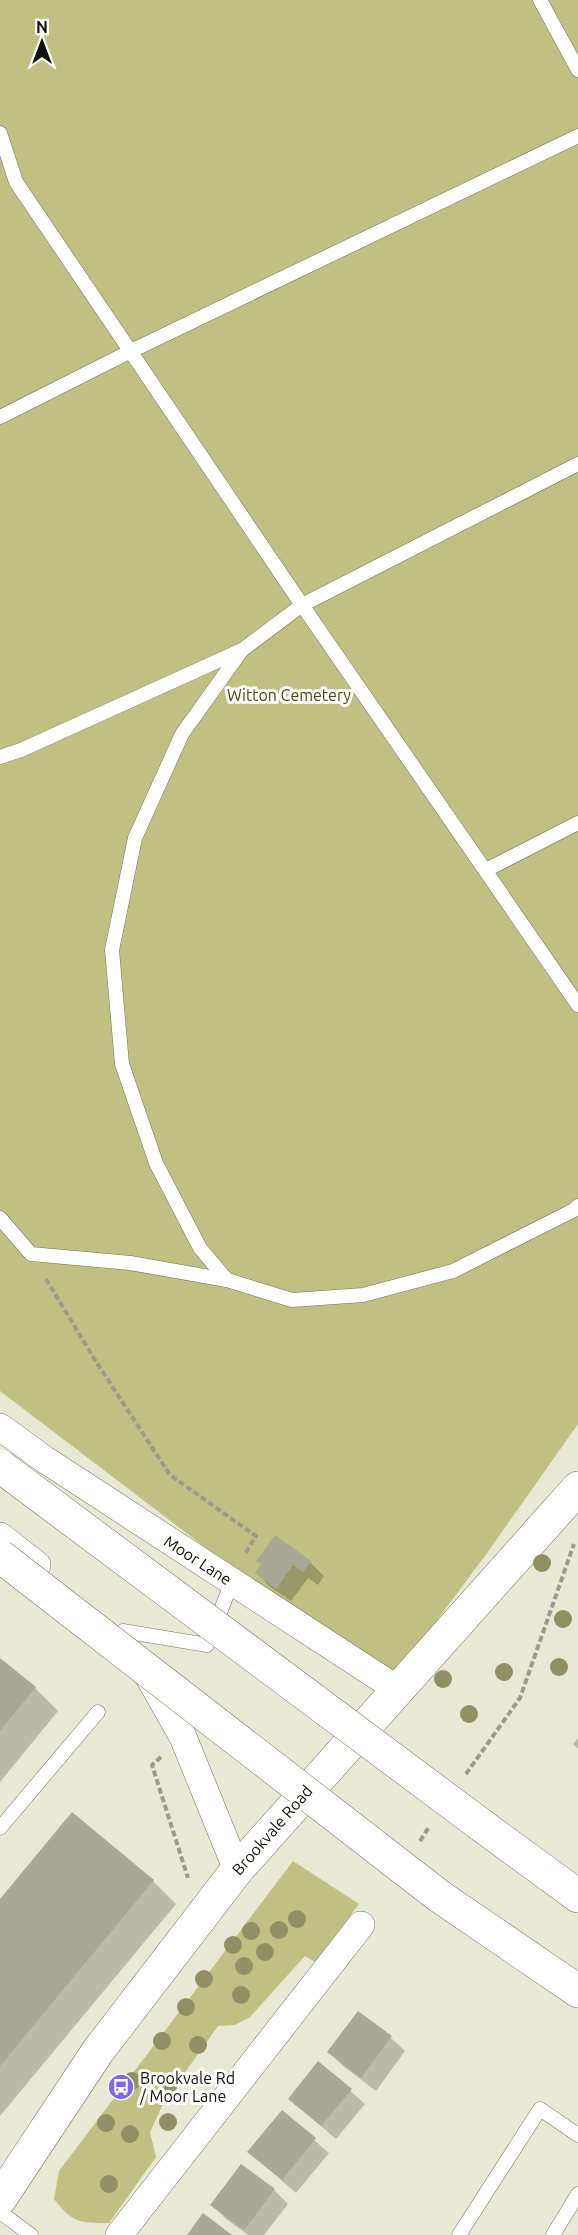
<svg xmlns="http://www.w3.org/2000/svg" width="578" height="2235" font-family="Ubuntu,sans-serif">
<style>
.green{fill:#c0c083}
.shadow{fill:#0003}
.building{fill:#a8a995}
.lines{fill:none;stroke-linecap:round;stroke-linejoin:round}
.lane-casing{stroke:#727260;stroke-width:15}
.street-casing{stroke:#727260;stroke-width:28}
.primary-casing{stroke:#727260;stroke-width:34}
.highway-casing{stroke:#727260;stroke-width:34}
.path{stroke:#9a9b8b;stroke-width:4;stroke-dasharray:6 3;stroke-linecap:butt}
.lane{stroke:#fff;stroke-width:14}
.street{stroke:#fff;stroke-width:27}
.primary{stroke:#fff;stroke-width:33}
.highway{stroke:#fff;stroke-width:33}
.highway-bridge-casing{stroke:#727260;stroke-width:34;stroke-linecap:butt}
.highway-bridge{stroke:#fff;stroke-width:33}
.tree{fill:#919064}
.labels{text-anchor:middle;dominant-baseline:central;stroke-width:6;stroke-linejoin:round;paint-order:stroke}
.park-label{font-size:16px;fill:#494808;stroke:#fff}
.street-label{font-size:16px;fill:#11110a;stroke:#fff}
.poi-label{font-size:16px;fill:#11110a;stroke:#fff;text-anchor:start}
</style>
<rect width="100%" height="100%" fill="#e8e9d4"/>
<!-- green -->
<g class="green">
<polygon points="0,0 578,0 578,1424 487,1553 395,1677 290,1612 0,1391"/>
<path d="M293,1861L359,1904L315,1962L305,1956L250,2017L235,2025L218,2026L164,2102L150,2132L156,2157L109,2223C79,2223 73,2223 54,2199L59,2171Z"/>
</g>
<!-- shadow -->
<g class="shadow">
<polygon points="275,1537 310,1562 324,1576 318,1585 308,1578 291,1601 270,1587 257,1573"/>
<polygon points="0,1660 35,1688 58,1711 0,1782"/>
<polygon points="578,1738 578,1749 573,1744"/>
<polygon points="72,1814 153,1881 176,1904 0,2116 0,1901"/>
<polygon points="359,2013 391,2038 405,2051 376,2091 343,2066 329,2052"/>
<polygon points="319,2063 365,2104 336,2139 290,2099"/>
<polygon points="282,2112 329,2153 296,2193 249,2152"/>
<polygon points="274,2190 288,2204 264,2235 248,2235 226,2219 212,2205"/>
</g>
<!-- building -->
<g class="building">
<polygon points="275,1535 311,1561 303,1572 293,1565 276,1589 255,1573 261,1564 256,1561"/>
<polygon points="0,1658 36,1687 0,1731"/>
<polygon points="72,1812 154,1880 0,2066 0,1899"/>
<polygon points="358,2011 392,2036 361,2078 327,2052"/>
<polygon points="318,2061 352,2089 321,2126 288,2099"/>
<polygon points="282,2110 316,2138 282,2180 247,2152"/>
<polygon points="241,2164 275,2189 244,2230 210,2205"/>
<polygon points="203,2213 232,2235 187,2235"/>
</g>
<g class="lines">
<!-- lane casing -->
<g class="lane-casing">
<g id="lane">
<polyline points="540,0 578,70"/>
<polyline points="0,133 16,182 302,605 578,1005"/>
<polyline points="0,417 131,351 578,136"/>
<polyline points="0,757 21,750 242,650 302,605 578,464"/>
<polyline points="486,870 578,823"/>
<polyline points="0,1218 31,1254 130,1263 227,1280 292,1300 363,1295 453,1271 574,1210 578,1206"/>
<polyline points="227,1280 200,1248 156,1163 122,1064 112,950 135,838 182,734 242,650"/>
<polyline points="123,1631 207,1645 232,1582"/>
<polyline points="0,1828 98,1712"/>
<polyline points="0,2212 31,2235"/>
<polyline points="459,2235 540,2109 578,2135"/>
<polyline points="553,2235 578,2194"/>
</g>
</g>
<!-- street casing -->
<g class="street-casing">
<g id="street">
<polyline points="0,1427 44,1459 397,1689"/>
<polyline points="0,1536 37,1565"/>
<polyline points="146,1672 183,1737 237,1870"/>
<polyline points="119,2235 361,1925"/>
</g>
</g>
<!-- primary casing -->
<g class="primary-casing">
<polyline id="primary" points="0,2199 98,2051 237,1870 578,1488"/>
</g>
<!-- highway casing -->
<g class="highway-casing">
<g id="highway">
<polyline points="481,1825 578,1896"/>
<polyline points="439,1896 578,1991"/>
</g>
</g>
<!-- path -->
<g class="path">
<polyline points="46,1279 95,1360 170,1475 256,1536 245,1554"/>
<polyline points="161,1757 152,1765 188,1878"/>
<polyline points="466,1774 520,1698 574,1544"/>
<polyline points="420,1841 429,1827"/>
</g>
<!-- lane -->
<use href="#lane" class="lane"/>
<!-- street -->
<use href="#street" class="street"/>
<!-- primary -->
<use href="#primary" class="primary"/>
<!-- highway -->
<use href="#highway" class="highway"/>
<!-- highway-bridge casing -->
<g class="highway-bridge-casing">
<g id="highway-bridge">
<polyline points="0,1466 481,1825"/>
<polyline points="0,1556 439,1896"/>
</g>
</g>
<!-- highway-bridge -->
<use href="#highway-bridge" class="highway-bridge"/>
</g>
<!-- trees -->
<g class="tree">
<circle cx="542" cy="1563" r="9"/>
<circle cx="563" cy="1619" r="9"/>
<circle cx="559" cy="1667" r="9"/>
<circle cx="504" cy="1672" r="9"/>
<circle cx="443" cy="1679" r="9"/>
<circle cx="469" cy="1714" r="9"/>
<circle cx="297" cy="1919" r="9"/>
<circle cx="279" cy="1930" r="9"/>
<circle cx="251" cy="1931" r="9"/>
<circle cx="233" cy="1945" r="9"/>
<circle cx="265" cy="1952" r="9"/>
<circle cx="244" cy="1966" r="9"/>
<circle cx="204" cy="1979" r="9"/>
<circle cx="241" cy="1995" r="9"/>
<circle cx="186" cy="2007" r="9"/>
<circle cx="162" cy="2041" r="9"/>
<circle cx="198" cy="2045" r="9"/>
<circle cx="132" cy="2081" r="9"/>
<circle cx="168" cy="2086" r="9"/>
<circle cx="168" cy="2122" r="9"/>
<circle cx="106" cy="2123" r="9"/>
<circle cx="130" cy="2134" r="9"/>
<circle cx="109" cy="2184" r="9"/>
</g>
<!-- icons -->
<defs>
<g id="bus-disc" transform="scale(1.35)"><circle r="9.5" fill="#7e68e3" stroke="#fff"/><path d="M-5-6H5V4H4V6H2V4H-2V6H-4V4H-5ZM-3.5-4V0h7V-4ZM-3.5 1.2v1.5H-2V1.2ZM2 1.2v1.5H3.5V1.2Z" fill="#fff"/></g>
</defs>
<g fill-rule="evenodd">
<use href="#bus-disc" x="121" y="2087"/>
</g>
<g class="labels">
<!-- park labels -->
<g class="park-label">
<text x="289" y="695">Witton Cemetery</text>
</g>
<!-- street labels -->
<g class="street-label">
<text transform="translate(198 1560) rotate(33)">Moor Lane</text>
<text transform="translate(272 1830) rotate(-49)">Brookvale Road</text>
</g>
<!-- poi labels -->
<g class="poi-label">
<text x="140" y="2078">Brookvale Rd<tspan x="140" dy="18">/ Moor Lane</tspan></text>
</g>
</g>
<!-- north arrow -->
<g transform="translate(42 42)" stroke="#ffffff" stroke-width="4.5" paint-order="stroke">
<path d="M0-4.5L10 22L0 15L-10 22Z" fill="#11110a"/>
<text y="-9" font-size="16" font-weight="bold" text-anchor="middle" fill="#11110a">N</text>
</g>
</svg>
